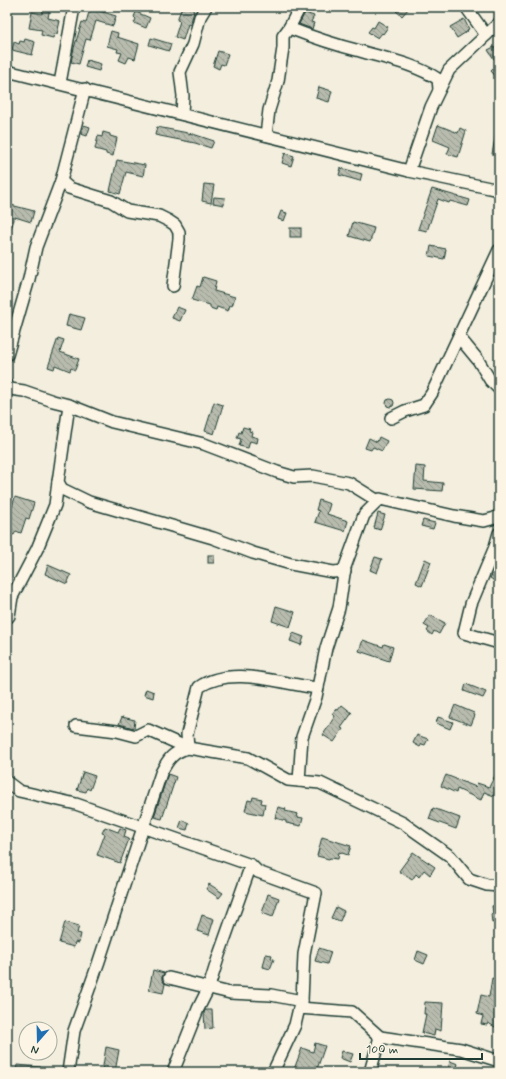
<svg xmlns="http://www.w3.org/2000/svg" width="506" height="1079" font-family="Mynerve,sans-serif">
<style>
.building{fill:url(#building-back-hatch);stroke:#1f3d34}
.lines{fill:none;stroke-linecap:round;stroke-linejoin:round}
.minor-casing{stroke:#1f3d34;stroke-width:14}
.minor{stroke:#fcf5e5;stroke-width:11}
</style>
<defs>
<pattern id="building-back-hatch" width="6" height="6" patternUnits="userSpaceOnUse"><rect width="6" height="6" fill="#b8bcae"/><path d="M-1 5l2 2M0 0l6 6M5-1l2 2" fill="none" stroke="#959a8e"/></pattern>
</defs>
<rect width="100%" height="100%" fill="#f3eede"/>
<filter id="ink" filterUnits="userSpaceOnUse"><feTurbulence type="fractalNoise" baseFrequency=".025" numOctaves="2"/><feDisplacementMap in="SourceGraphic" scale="8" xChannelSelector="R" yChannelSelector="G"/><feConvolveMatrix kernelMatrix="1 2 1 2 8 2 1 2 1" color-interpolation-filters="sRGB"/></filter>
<g filter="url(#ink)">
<!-- building -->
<g class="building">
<polygon points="44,7 50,7 48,18 60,21 57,34 54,34 53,38 41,35 42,30 29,28 32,12 42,14"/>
<polygon points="182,7 194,7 193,12 194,12 190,25 188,24 183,40 175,37 180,21 177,20"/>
<polygon points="400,7 410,7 402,16 396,11"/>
<polygon points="90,8 116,16 113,26 96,21 90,40 86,39 79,64 71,62 74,48 82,22 86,23"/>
<polygon points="136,12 150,18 146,28 134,23 136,19 134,17"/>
<polygon points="305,13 314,16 311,22 314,23 312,29 299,24"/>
<polygon points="464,19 469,29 467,30 468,31 457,38 450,27"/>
<polygon points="378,21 388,27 383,34 382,33 378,38 368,32 372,27 374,28"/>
<polygon points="111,31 118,33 117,37 139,44 135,59 129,57 126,63 119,60 122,53 117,52 118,49 107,46"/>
<polygon points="151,38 171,44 169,51 149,45"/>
<polygon points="25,39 35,42 32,55 12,50 14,42 19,44 20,41 24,42"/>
<polygon points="494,47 499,55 494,59 488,50"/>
<polygon points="218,51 228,54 224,65 221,64 219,69 213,66"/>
<polygon points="87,60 101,64 99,71 85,67"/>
<polygon points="499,63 499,80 491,71"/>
<polygon points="319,87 332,91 329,102 316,98"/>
<polygon points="84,125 90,127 87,136 81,134"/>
<polygon points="438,125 458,133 460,128 466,131 458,157 447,154 450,147 433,140"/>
<polygon points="157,127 193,134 214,141 211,148 195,143 155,135"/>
<polygon points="103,132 110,134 110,136 117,138 113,156 106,154 106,152 95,149 98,136 102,137"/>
<polygon points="496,133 499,134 499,155 492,154"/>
<polygon points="285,153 294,156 291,166 282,163"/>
<polygon points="117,160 145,165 143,176 126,172 120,194 110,191"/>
<polygon points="341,168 362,174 360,181 339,175"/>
<polygon points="204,184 214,185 211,203 202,201"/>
<polygon points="432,189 470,200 468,206 450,201 449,203 438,199 427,231 418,229"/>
<polygon points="214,197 225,198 224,205 213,203"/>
<polygon points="7,204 34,211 31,222 15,217 8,237 7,237"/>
<polygon points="281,211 287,213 284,221 278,219"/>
<polygon points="353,222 374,228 370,242 349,236"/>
<rect x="290" y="228" width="11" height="9"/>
<polygon points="431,246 446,249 444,259 429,256"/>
<polygon points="203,277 216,281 214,291 235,297 232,306 230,305 228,311 217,307 216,310 210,308 210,305 192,300 197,286 200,287"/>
<polygon points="177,307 185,310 180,321 172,318"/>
<polygon points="69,314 85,318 81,330 66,326"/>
<polygon points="58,338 64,340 60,352 79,359 75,370 71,368 70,371 55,365 54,369 48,367"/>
<circle cx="390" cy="403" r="4"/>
<polygon points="214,402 223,405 214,434 205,431"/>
<polygon points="243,427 250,429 249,431 252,432 251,436 258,438 257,443 250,441 248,448 239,446 241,439 237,438 239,432 241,433"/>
<polygon points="379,437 387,441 382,451 373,447 371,450 365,448 369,438 377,442"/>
<polygon points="416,466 425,467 424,481 443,483 442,491 414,489"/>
<polygon points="15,497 34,503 29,519 26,518 21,533 16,531 14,535 7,533 7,516 9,517"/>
<polygon points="319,500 330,504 327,514 348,521 345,531 315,522 319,511 316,510"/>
<polygon points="378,513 385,515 380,530 374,528"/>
<polygon points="423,520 435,523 433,529 421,526"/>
<rect x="208" y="555" width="6" height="8"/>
<polygon points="375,557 382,559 377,573 370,570"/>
<polygon points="425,559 431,562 422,586 416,583"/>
<polygon points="499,563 499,584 490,578"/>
<polygon points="48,565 71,575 67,584 45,574"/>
<polygon points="276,606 295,612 290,627 272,621"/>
<polygon points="430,615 445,623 439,634 434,631 432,635 427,631 429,628 424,625"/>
<polygon points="293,633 304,637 301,645 290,641"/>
<polygon points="363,640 383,647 384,644 393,647 389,661 359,651"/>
<polygon points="466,684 486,692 483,698 464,691"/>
<polygon points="146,689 154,692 153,698 144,695"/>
<polygon points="342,705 352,713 341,728 343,729 334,742 323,735 335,716 332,714 336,709 338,710"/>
<polygon points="455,705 474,713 474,715 475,715 471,725 450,717"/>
<polygon points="122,717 135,720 134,728 119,724"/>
<polygon points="438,717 453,722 450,729 436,723"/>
<polygon points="417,735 428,739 425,745 422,744 420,747 413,743"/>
<polygon points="499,768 499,784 494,796 484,792 481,800 457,789 456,793 441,786 446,775 476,787 477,783 489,787"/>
<polygon points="83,772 95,776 90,790 87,788 86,792 77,790"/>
<polygon points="168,774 176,777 162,819 154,817"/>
<polygon points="253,797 262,799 261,803 265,804 263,815 245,811 248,800 252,801"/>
<polygon points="278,807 286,809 285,811 298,814 297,817 303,818 301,826 286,823 286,821 275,818"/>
<polygon points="433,808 460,818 456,829 429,819"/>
<polygon points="182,820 189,823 187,830 179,828"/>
<polygon points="105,827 118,832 120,828 126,830 124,837 129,839 120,863 97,855 105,834 102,833"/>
<polygon points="322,837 351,846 348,855 339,852 338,859 330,858 329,859 317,856"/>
<polygon points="413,852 435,867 430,875 424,870 419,877 416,874 412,880 399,871"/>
<polygon points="209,884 223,893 219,898 206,889"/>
<polygon points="268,894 279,898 273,917 262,913"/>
<polygon points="499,904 499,926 496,926 495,922 492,923 491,914 493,914 492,906"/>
<polygon points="336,907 344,911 340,921 331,918"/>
<polygon points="202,915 214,919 209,935 197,931"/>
<polygon points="65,922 79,926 77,933 81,934 79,943 75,942 74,947 59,943"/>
<polygon points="319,948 331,952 327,964 315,961"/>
<polygon points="418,951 428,955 424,964 415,960"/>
<polygon points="266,954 272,955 271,958 274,959 270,969 263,967"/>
<polygon points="153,970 164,973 162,977 162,980 165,984 163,993 149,990"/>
<polygon points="492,978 499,980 499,1029 488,1023 487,1025 481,1024 483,1016 477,1014 481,995 489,997"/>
<polygon points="425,1002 443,1003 441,1031 435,1029 434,1036 422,1033 426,1014 424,1014"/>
<polygon points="205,1010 212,1010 213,1028 205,1029 204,1013"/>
<polygon points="315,1043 325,1046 316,1072 293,1072 302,1048 313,1052"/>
<polygon points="106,1047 119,1050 115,1072 102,1072"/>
<polygon points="342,1051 353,1054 350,1062 340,1058"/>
<polygon points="450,1061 458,1064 457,1067 462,1072 448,1070"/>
<polygon points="17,1065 41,1067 41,1072 16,1072"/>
</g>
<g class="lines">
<!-- minor casing -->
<g class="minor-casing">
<g id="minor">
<polyline points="466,7 486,35"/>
<polyline points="289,28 300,7"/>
<polyline points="7,71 409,171 499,190"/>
<polyline points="60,83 74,7"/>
<polyline points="85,89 61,181 69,188 111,201 127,211 159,216 169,221 175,225 179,232 179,239 173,286"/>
<polyline points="182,114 183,96 180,72 193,44 200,17 206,7"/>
<path d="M266,135L269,110L278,81L283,48V36L289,28C312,37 336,45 360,51C387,59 415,64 438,79L439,89"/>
<polyline points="409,171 431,107 449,70 499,23"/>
<polyline points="459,337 478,360 490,380 499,389"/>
<polyline points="7,355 29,279 36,247 61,181"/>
<polyline points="7,385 10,389 24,391 53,401 69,405 112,422 204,444 277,472 294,477 313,476 349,483 378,501"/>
<polyline points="69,405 58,482 62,489 89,502 213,538 253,553 291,564 333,572 345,571"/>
<polyline points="391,418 405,411 424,405 432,393 499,250"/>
<polyline points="499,533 495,547 471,604 464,633 499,643"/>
<polyline points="7,618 9,616 12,597 37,549 55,505 58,482"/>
<polyline points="76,726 117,731 136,736 148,730 188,748 248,758 288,780 320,783 403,823 450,856 469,879 487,885 499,886"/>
<polyline points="299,781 302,737 316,697 326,648 339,608 345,567 364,515 380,499 454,516 484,521 495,518 499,515"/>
<polyline points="7,782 19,791 76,804 251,865 258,872 316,893 304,954 302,1001"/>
<polyline points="169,978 230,993 271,995 302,1001 300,1008"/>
<path d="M68,1072L74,1031L98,964L161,773C168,759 173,752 188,748L187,734L199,687C232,665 281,684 318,688"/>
<polyline points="173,1072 198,1009 209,987 219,955 251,865"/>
<polyline points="273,1072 295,1025 299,1008 352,1012 380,1037"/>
<polyline points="370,1072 380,1037 461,1049 499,1061"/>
</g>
</g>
<!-- minor -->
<use href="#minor" class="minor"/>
</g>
</g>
<!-- margin -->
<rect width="506" height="1079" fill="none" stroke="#fcf5e5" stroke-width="24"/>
<rect x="12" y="12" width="482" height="1055" fill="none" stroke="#1f3d34" stroke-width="1.5" filter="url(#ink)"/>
<!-- north arrow -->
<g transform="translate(38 1041) rotate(200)"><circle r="19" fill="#fcf5e5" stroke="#a4ab9e"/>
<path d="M0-3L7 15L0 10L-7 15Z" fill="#1f6fb2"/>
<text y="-6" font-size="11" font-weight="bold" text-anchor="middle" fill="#1f3d34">N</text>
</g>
<!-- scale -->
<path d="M360 1053v6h122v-6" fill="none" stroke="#1f3d34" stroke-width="2"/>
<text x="366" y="1053" font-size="12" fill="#1f3d34" stroke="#fcf5e5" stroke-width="3" paint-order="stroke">100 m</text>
</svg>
